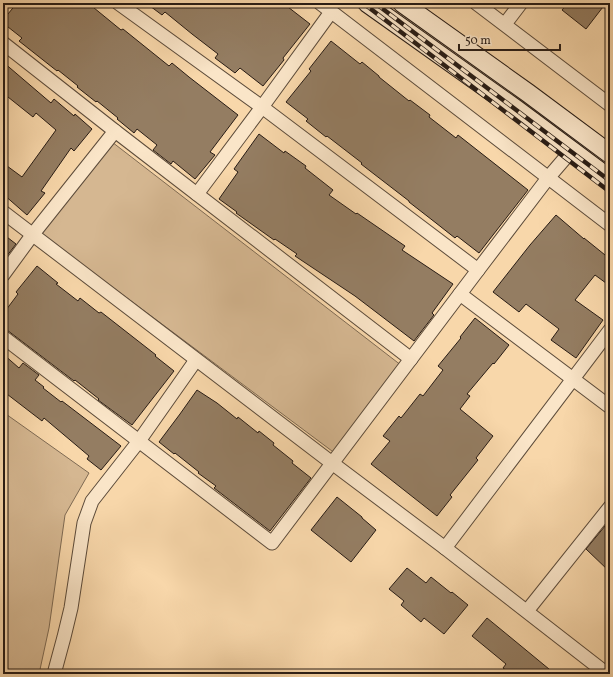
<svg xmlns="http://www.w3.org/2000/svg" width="613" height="677" font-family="Vollkorn,serif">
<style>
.green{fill:#d5b791;stroke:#7e6a53}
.building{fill:#947d62;stroke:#281c15}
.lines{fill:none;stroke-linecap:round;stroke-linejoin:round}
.street-casing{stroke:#5c4b3a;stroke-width:15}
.secondary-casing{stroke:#281c15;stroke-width:20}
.street{stroke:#fae5c8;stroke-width:13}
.secondary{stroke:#fae5c8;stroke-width:18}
.rail-casing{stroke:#281c15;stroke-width:4.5}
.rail{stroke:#fae5c8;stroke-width:3;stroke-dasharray:9;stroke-linecap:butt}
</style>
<rect width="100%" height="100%" fill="#f8d7aa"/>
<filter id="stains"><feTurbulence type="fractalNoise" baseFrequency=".005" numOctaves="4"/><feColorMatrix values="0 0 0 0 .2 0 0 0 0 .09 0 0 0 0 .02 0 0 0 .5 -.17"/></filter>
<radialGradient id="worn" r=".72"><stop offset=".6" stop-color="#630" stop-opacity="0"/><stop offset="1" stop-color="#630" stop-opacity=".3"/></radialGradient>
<!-- green -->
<g class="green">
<polygon points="112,142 406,369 340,457 40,233"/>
<polygon points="3,412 89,473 65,515 49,628 39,674 3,674"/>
</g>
<!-- building -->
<g class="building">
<polygon points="17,3 88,3 121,30 123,29 169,66 172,63 189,77 238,115 210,152 215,155 195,179 173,161 171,164 153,150 157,145 137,129 134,133 117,119 118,118 97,101 96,102 77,87 78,86 58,70 57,71 19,41 22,38 3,23 3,20"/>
<polygon points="146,3 282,3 287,8 288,7 310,24 283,58 284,60 263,86 240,68 235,73 215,58 218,54 192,34 165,12 162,15"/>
<polygon points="568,3 606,3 586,29 562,10"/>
<polygon points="331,41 360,64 362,62 379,76 379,77 409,101 410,100 430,115 429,117 456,138 458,135 528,190 479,253 457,236 455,238 436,223 409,202 409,201 361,164 362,163 327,136 326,137 306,121 308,119 286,102 311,71 309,69"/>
<polygon points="3,62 51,103 54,99 74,116 75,114 92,129 74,151 71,148 41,191 45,193 27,215 3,194 3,163 22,177 56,130 36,113 33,117 3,93"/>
<polygon points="259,134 284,153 285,151 306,166 305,168 333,190 329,195 356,214 357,213 405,246 402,250 453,284 432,313 434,315 414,341 355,296 295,256 297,254 275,239 274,240 236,213 237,212 219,199 238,172 234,169"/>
<polygon points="556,215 584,239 584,238 610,259 610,286 595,275 575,300 603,320 576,358 551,340 559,329 526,304 519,312 493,292 530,245"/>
<polygon points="3,234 16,244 3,261"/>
<polygon points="37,266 58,283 56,284 78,301 80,298 99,313 101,312 156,355 155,356 174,371 132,425 98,400 99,399 75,380 74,381 3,327 3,314 18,294 16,292"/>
<polygon points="475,318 509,345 494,364 493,363 467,394 470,396 460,409 493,436 476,458 478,460 450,495 452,497 437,516 371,464 390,441 383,436 399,416 401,418 420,394 423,396 443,370 438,366 461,338 460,337"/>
<polygon points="3,354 19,368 23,363 39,375 35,380 44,387 43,388 61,402 62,401 121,446 101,470 87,459 89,456 44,418 42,421 3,391"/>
<polygon points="197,390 217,403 237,419 238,417 258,433 259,431 274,443 273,445 293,461 292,463 311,478 270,531 214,488 216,486 198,473 199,472 175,453 174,454 159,442 180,414"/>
<polygon points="337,497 362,517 362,518 376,530 351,562 311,530"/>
<polygon points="610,520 610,572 586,549"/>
<polygon points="407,568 426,583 431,577 451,593 452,592 468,605 444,634 424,618 421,622 401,605 404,601 389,589"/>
<polygon points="487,618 515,641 555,674 511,674 503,668 506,664 472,636"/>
</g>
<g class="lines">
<!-- street casing -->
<g class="street-casing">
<g id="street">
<polyline points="118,3 262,107 478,270"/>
<polyline points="320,3 610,225"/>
<polyline points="476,3 610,105"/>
<polyline points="505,24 521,3"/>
<polyline points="3,43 115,131 411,359"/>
<polyline points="197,194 262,107 331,12"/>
<polyline points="3,212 332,463 445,548 607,674"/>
<polyline points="3,275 33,234 115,131"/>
<polyline points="460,294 610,407"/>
<polyline points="3,337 272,543 478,270 548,178 572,150"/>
<polyline points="445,548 610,330"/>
<polyline points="527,611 610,507"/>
<polyline points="54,674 64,637 71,608 84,523 92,501 139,441 196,360"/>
</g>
</g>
<!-- secondary casing -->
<g class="secondary-casing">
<g id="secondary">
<polyline points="367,3 516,109 610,179"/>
<polyline points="402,3 528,93 610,154"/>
</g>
</g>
<!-- street -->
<use href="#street" class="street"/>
<!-- secondary -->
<use href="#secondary" class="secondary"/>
<!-- rail casing -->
<g class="rail-casing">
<g id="rail">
<polyline points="363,3 610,192"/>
<polyline points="375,3 610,181"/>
</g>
</g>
<!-- rail -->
<use href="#rail" class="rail"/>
</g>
<!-- margin -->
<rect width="613" height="677" fill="none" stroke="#f8d7aa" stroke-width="16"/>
<rect x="4" y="4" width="605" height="669" fill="none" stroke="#281c15" stroke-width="2"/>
<rect x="8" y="8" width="597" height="661" fill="none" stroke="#281c15"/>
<!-- scale -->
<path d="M459 44v6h101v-6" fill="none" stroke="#281c15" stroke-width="2"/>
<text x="465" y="44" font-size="12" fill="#281c15" stroke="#fae5c8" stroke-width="3" paint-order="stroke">50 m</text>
<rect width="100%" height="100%" filter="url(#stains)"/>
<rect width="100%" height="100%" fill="url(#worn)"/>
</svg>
